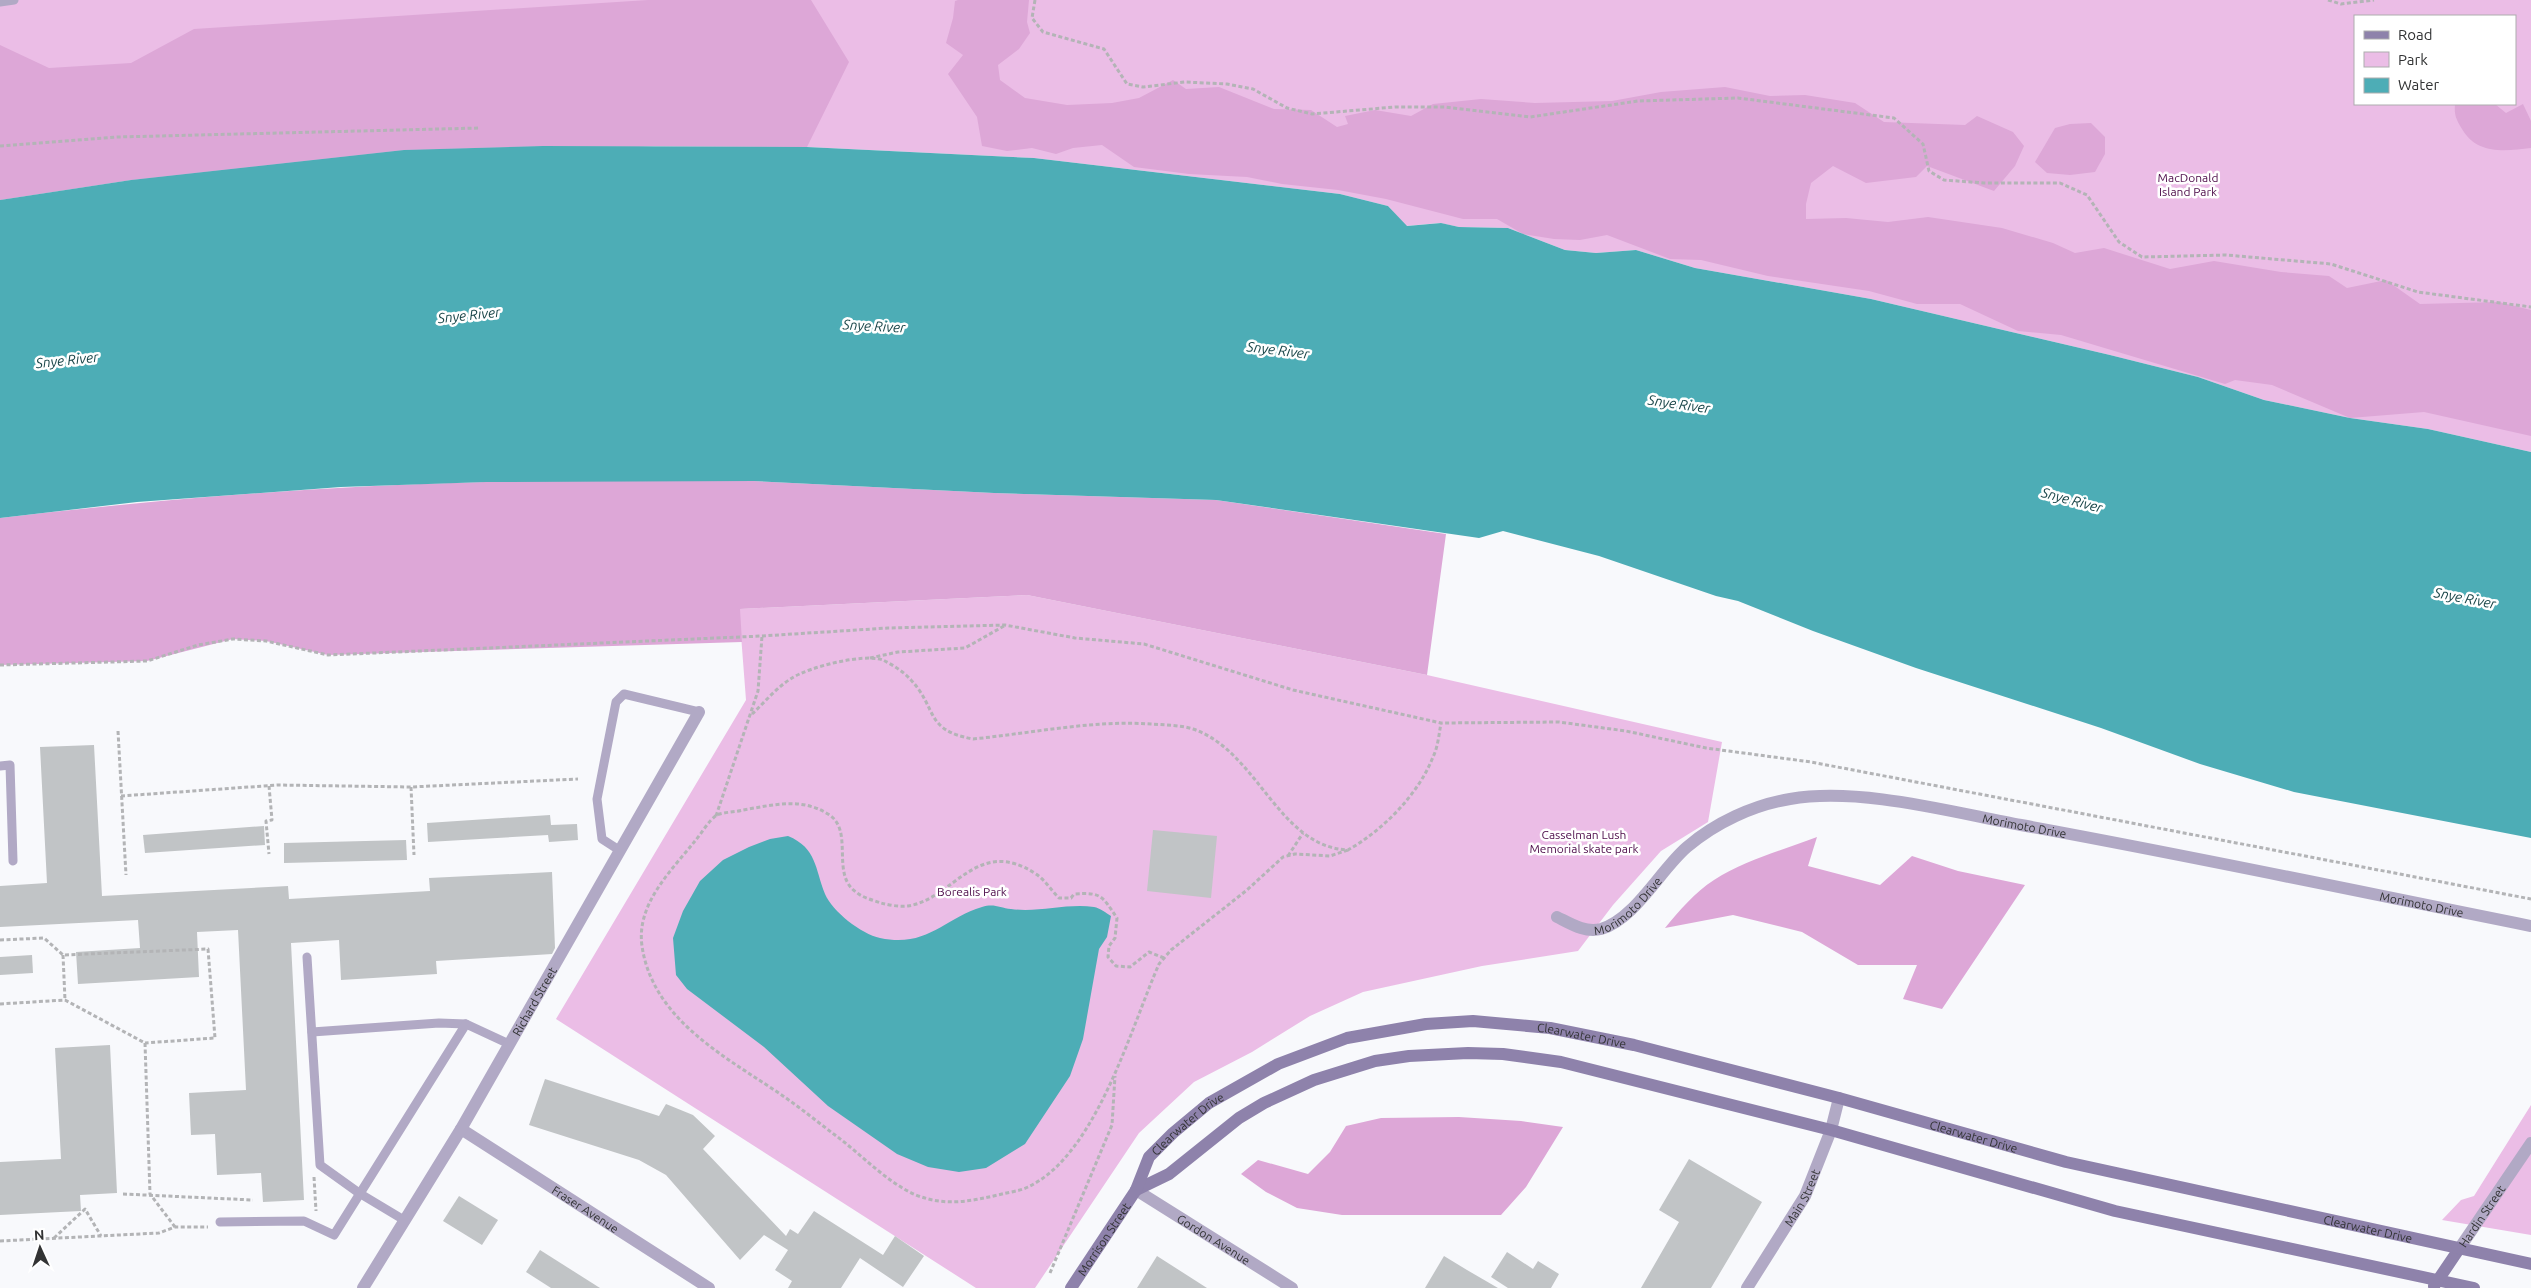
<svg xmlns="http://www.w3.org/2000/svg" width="2531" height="1288" font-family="Ubuntu,sans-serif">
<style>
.green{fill:#ebbde6;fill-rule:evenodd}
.forest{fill:#dda7d7}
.water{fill:#4dadb6}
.building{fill:#c1c4c6}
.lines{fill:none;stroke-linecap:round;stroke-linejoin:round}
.path{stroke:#b3b4b6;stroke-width:3;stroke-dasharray:4 2.5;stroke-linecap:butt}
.lane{stroke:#b1a9c5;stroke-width:9}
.street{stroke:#b1a9c5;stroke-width:12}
.secondary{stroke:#8e82ab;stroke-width:12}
.labels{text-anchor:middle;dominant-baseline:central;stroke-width:5;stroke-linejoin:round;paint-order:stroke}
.park-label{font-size:12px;fill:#4d0d4a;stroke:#fff}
.street-label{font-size:12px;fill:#323334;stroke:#fff}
.water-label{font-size:14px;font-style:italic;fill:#1a4649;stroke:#fff}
</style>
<rect width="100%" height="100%" fill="#f8f9fc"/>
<!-- green -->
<g class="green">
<path d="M0,0H2531V452L2428,429L2350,418L2264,400L2198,377L2110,355L1871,299L1695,268L1636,250L1596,253L1565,250L1508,228L1459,227L1440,223L1406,226L1388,206L1340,194L1034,158L807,147L654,146L131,180L0,200ZM2355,16H2515V104H2355Z"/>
<polygon points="1027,595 1427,675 1722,742 1708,822 1661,851 1613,905 1578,951 1482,966 1363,992 1310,1016 1252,1052 1194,1082 1139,1133 1035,1288 976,1288 556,1019 746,700 739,609"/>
<polygon points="2531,1105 2531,1235 2442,1220 2461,1200 2474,1196"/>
</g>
<!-- forest -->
<g class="forest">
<polygon points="648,0 811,0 849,62 807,147 543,146 404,150 131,180 0,200 0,45 49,68 131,63 194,29"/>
<polygon points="958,0 1029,0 1027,22 1030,33 1019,49 998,65 1000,80 1025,98 1067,105 1112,103 1139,98 1173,80 1186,89 1219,87 1274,109 1311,110 1337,127 1348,124 1345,116 1375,110 1411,116 1433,104 1481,99 1535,103 1612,101 1661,92 1725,87 1770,96 1805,95 1855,103 1884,122 1965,125 1977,116 2013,132 2024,146 2015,166 1994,191 1927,166 1916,177 1866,183 1833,166 1811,183 1806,204 1806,219 1846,218 1888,222 1928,217 2002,228 2053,243 2075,253 2104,248 2170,269 2214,261 2281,272 2329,276 2347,288 2386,280 2420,304 2499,302 2531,310 2531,436 2424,412 2350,418 2272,385 2235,380 2225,384 2061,335 2018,331 1960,304 1917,304 1869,291 1768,276 1701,260 1670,259 1607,235 1580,240 1554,239 1523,234 1497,219 1463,219 1386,199 1338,190 1282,184 1247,177 1189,174 1134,167 1102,145 1073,148 1056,154 1032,148 1007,151 982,146 977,117 948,74 963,55 946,43 953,18 955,1"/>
<path d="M2455,104H2495L2506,113L2523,104L2531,121V148C2505,151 2477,155 2462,129C2456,119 2454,115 2455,104Z"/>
<polygon points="2091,123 2105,137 2105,154 2095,172 2070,175 2047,173 2035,162 2055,128 2070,124"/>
<path d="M754,481L994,493L1216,500L1446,534L1427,675L1027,595L740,609L742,642L328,655L266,641L233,639L147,661L0,665V518C161,499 322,486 484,482C574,479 664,481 754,481Z"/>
<path d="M1817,837L1808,866L1880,885L1912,856L1958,871L2025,885L1942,1009L1903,999L1917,965H1858L1802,932L1733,915L1665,928C1679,911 1695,892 1714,880C1745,860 1783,850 1817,837Z"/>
<polygon points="1459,1117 1521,1121 1563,1127 1526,1187 1501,1215 1342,1215 1297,1208 1266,1192 1241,1174 1258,1160 1308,1174 1330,1152 1346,1126 1381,1118"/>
</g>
<!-- water -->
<g class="water">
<polygon points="543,146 807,147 1034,158 1340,194 1388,206 1407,226 1441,223 1459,227 1508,228 1565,250 1596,253 1636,250 1695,268 1871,299 2110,355 2198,377 2264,400 2350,418 2428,429 2531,452 2531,838 2294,792 2200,764 2101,728 1916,668 1813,631 1738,601 1716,596 1599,556 1503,531 1479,538 1216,500 994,493 754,481 486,482 341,487 137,502 0,518 0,200 131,180 404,150"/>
<path d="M788,836C817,848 815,869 825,894C832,911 861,934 880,938C927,948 943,919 982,907C994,903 1000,908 1011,909C1038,913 1067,903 1094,907C1100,908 1106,913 1111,916L1107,937L1099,949L1083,1039L1070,1076L1025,1144L986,1168L959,1172L928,1167L897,1154L828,1106L764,1047L687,989L676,975L673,938L683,911L700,881L723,860L749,847L770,839Z"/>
</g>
<!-- building -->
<g class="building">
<polygon points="94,745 102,896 288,886 289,899 430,891 429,878 552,872 555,948 552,954 436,961 437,974 341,980 339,940 291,943 304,1200 263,1202 261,1173 217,1175 215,1134 191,1135 189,1093 246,1090 238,930 197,932 199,977 78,984 76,952 140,948 138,920 0,927 0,886 47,883 40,747"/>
<polygon points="550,815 551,825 577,824 578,840 549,842 548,835 428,842 427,823"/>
<polygon points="264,826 265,845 145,853 143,835"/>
<polygon points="1153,830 1217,836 1211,898 1147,891"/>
<polygon points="406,840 407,860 284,863 284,843"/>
<polygon points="32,955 33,973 0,975 0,957"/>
<polygon points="110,1045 117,1193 80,1195 81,1211 0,1215 0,1162 61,1159 55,1048"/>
<polygon points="545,1079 659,1116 666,1104 693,1115 715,1136 703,1149 786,1236 790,1229 798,1234 814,1211 883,1255 895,1236 924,1256 903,1287 860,1258 841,1288 788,1288 792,1281 775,1270 788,1250 764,1235 740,1260 666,1175 639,1160 529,1125"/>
<polygon points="1689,1159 1762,1202 1711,1288 1641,1288 1679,1222 1659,1210"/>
<polygon points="459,1196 498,1220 482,1245 443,1221"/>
<polygon points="540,1250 600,1288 551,1288 526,1272"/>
<polygon points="1507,1252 1533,1269 1538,1261 1559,1274 1551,1288 1508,1288 1491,1277"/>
<polygon points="1157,1256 1207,1288 1137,1288"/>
<polygon points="1444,1256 1467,1270 1498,1288 1425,1288"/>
</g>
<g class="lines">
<!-- path -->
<g class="path">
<polyline points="1035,0 1032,18 1043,32 1104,49 1127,84 1143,87 1185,82 1227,84 1253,89 1287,108 1312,114 1395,107 1445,107 1530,117 1638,101 1738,98 1894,118 1923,144 1929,171 1944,180 1984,183 2060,183 2087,195 2119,242 2142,257 2226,255 2331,264 2418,292 2531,307"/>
<polyline points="2328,0 2341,4 2374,0"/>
<polyline points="0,146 118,137 480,128"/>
<polyline points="870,658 898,652 965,648 1004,626"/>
<polyline points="0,665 147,661 198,645 233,639 266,641 328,655 762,636 888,628 1005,625 1075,638 1144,644 1293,690 1441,723 1559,722 1626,731 1706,748 1811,762 2531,899"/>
<path d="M752,714C765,702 777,687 792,678C809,667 864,653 883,660C893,665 904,672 911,680C938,709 924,730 973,739C1033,733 1092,720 1151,724C1165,725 1180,725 1193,729C1258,751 1278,847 1348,850C1383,830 1418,795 1433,757C1438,747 1439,734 1441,723"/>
<polyline points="118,731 126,875"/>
<polyline points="269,786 272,820 266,821 269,854"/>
<polyline points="411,787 414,855"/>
<polyline points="121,796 278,785 411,787 578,779"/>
<polyline points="716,816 758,691 762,636"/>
<polyline points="1288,856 1303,833"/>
<polyline points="0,940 44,938 63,955 208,949 215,1038 145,1043"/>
<polyline points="63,955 65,1000"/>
<path d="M1164,958L1149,952L1130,967L1116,966L1108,957L1109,946L1115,938L1117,918C1102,896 1102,892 1074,894L1071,898H1059C1051,890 1045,880 1036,874C977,835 954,899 908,906C899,907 889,905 881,903C873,900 863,898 856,892C830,874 855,830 828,814C801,797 773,805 743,810C736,812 724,812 717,815C709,820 701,834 695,841C671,871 636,904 642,946C653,1022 730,1059 786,1098C803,1110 819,1123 835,1135C861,1154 886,1182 916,1195C946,1207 972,1201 1002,1194C1010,1192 1020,1191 1028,1187C1096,1155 1130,1030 1159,964L1171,950L1247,890L1283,857L1295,854L1330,856L1348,850"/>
<polyline points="0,1004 65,1000 145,1043 150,1194 175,1227"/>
<polyline points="314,1177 316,1211"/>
<polyline points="123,1194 253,1200"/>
<polyline points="54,1238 85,1209 101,1236"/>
<polyline points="0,1241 159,1233 175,1227 208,1227"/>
<polyline points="1050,1273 1112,1125 1115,1076"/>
</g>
<!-- lane -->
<g class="lane">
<polyline points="0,2 14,0"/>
<polyline points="0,766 10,765 13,861"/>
<polyline points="619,850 602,839 597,799 616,702 624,694 699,712"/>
<polyline points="307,957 320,1165 359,1193 404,1220"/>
<polyline points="312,1032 439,1023 466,1024"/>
<polyline points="220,1222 304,1221 334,1235 466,1024 509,1044"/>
</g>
<!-- street -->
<g class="street">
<path id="s1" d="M1557,917C1571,924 1585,933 1601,929C1635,919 1661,869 1687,847C1715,823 1753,805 1790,799C1860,787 1951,812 2021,825C2192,856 2361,892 2531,926"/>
<path id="s2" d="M461,1129L709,1288"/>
<path id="s3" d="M1136,1190L1292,1288"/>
<path id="s4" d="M2459,1249L2531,1143"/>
<path id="s5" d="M363,1288L461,1129L699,712"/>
<path id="s6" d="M1747,1288L1805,1196L1831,1130L1839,1098"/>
</g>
<!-- secondary -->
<g class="secondary">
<polyline points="1136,1190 1169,1174 1239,1118 1264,1103 1314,1080 1375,1061 1409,1056 1468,1053 1503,1054 1561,1062 1831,1130 2115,1211 2474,1288"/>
<polyline points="2434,1286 2459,1249"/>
<path id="s7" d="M1071,1288L1136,1190L1149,1157L1173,1133L1209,1103L1278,1064L1347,1038L1426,1024L1473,1021L1550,1028L1634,1045L1839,1098L2066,1162L2531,1264"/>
</g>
</g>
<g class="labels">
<!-- park labels -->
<g class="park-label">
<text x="2188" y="177">MacDonald<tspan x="2188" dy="14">Island Park</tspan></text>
<text x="1584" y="834">Casselman Lush<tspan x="1584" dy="14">Memorial skate park</tspan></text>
<text x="972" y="891">Borealis Park</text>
</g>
<!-- street labels -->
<g class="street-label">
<text stroke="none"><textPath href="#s1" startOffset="519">Morimoto Drive</textPath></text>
<text stroke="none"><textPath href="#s1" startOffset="82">Morimoto Drive</textPath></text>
<text stroke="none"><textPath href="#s1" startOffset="924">Morimoto Drive</textPath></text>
<text stroke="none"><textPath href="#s5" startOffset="334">Richard Street</textPath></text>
<text stroke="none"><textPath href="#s7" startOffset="624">Clearwater Drive</textPath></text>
<text stroke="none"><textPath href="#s7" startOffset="204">Clearwater Drive</textPath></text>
<text stroke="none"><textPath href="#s7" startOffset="1029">Clearwater Drive</textPath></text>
<text stroke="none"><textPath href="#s6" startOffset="106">Main Street</textPath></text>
<text stroke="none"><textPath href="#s2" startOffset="148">Fraser Avenue</textPath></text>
<text stroke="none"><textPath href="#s4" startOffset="40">Hardin Street</textPath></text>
<text stroke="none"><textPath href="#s7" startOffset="1434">Clearwater Drive</textPath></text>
<text stroke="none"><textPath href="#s7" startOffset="59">Morrison Street</textPath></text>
<text stroke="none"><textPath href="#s3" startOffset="92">Gordon Avenue</textPath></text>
</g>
<!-- water labels -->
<g class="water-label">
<text transform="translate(469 315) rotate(-6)">Snye River</text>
<text transform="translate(874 326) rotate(3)">Snye River</text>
<text transform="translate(1278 350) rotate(7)">Snye River</text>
<text transform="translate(67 360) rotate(-6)">Snye River</text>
<text transform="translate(1679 404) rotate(8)">Snye River</text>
<text transform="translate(2072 500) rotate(15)">Snye River</text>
<text transform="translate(2465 598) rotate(11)">Snye River</text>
</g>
</g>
<!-- legend -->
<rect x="2354" y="15" width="162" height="90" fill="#ffffff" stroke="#adadae"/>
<rect x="2364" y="31" width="25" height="8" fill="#8e82ab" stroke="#adadae"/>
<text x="2398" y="40" font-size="15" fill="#323334">Road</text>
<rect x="2364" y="52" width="25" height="15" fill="#ebbde6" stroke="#adadae"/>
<text x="2398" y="65" font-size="15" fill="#323334">Park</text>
<rect x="2364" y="78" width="25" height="15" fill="#4dadb6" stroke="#adadae"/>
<text x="2398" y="90" font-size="15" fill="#323334">Water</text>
<!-- north arrow -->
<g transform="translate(40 1248) rotate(357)" stroke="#ffffff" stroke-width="4" paint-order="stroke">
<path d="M0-4L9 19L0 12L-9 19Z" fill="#323334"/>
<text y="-8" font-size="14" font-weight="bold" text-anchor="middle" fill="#323334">N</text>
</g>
</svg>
